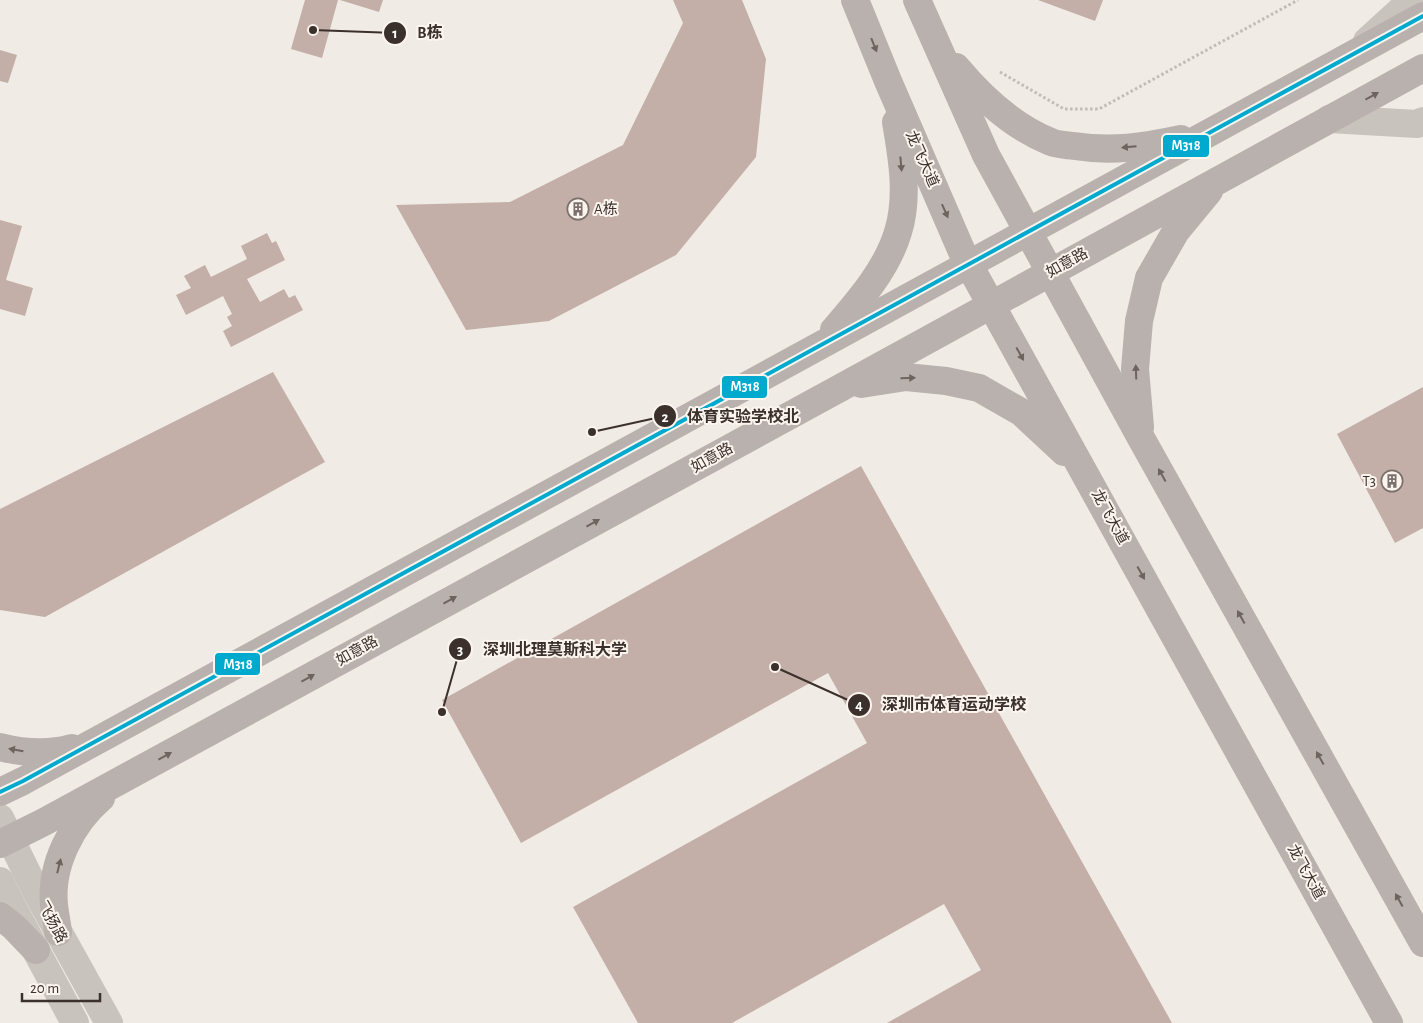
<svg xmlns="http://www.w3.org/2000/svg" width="1423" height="1023" font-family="'Alegreya Sans','Noto Sans SC',sans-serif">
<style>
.building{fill:#c3afa7}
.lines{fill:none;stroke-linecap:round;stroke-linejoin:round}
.path{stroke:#c2bbb6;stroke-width:3;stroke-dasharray:2.5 2.5;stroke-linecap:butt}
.minor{stroke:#c9c3be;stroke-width:28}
.major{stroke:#b8b1ad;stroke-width:28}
.bus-1-casing{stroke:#fbf5ee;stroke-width:8}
.bus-1{stroke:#00a9ce;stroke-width:4}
.oneway{fill:#6d645f}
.labels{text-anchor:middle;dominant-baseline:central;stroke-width:4;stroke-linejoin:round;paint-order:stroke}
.street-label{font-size:15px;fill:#3b302b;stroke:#fbf5ee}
.poi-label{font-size:15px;fill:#3b302b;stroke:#fbf5ee;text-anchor:start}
.leader{fill:none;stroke:#3b302b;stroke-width:2}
.callout-dot{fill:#3b302b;stroke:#fbf5ee;stroke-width:2}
.mark-label{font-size:15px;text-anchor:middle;font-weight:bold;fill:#fff}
.callout-label{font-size:16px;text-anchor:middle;font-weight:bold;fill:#3b302b;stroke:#fbf5ee;stroke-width:4;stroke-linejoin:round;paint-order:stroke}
.line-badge{stroke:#fbf5ee;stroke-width:2}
.badge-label{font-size:14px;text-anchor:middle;font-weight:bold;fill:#fff}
</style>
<rect width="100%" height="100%" fill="#f0ebe5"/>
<!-- building -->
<g class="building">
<polygon points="305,0 338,0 322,58 291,49"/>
<polygon points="340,0 383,0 379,12"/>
<polygon points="673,0 742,0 766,59 756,157 676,255 549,321 466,330 396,205 510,202 623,145 683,23"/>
<polygon points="1038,0 1103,0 1095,21"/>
<polygon points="0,50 17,55 8,83 0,81"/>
<polygon points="0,220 22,226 6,280 33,288 25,316 0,309"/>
<polygon points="267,233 272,243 276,241 285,260 247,279 260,302 284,289 289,298 295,295 303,310 231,347 223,331 232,326 227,317 232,314 223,296 186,315 176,295 191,288 184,276 205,265 211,277 247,259 241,246"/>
<polygon points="273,372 325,462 45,617 0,610 0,509"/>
<polygon points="1423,387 1423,528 1395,543 1337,434"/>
<polygon points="861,466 1172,1023 887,1023 981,970 944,904 732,1023 638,1023 573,907 867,743 828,673 521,843 442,700"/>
</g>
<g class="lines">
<!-- path -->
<polyline class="path" points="1000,72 1064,109 1099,109 1298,0"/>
<!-- minor -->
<g class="minor">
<polyline points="1367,41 1412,0"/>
<polyline points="1329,119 1417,124 1423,121"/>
<polyline points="0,818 38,895 109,1023"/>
<polyline points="0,881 13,908 75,1023"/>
</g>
<!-- major -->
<g class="major">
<polyline points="855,0 888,81 963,254 1389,1023"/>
<polyline points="917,0 986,155 1141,438 1423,943"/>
<path d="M956,67C982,98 1013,127 1051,142C1058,145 1067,145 1074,146C1112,152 1144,147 1181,139"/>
<path d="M834,330C859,301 887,269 898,232C909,197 902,157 896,122"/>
<polyline points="861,384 906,377 946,381 979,388 1021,412 1064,452"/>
<polyline points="1140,427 1135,369 1139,321 1149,278 1176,231 1209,191"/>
<path d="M0,747C24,753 48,755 72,748"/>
<polyline points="0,792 23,781 1423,16"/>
<polyline points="0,844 44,822 842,387 1423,68"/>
<polyline points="0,916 14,927 36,950"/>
<path d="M58,932C57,923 55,914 54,905C50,865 72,823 101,798"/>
</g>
<!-- bus-1 casing -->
<g class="bus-1-casing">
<polyline id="bus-1" points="0,792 23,781 1423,16"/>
</g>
<!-- bus-1 -->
<use href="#bus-1" class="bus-1"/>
</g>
<!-- one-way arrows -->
<defs><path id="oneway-solid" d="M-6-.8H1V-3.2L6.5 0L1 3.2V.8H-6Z" transform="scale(1.25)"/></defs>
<g class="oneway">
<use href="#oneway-solid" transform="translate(874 45) rotate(68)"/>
<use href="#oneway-solid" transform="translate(1372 96) rotate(-29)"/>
<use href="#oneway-solid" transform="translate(1129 147) rotate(175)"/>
<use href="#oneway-solid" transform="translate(901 164) rotate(85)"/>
<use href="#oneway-solid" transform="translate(945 211) rotate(66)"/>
<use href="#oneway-solid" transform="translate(1020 354) rotate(61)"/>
<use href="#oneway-solid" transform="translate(1136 372) rotate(-92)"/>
<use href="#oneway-solid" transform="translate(908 378) rotate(-1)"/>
<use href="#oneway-solid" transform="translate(1162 475) rotate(-119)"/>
<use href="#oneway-solid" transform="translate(593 523) rotate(-29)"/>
<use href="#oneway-solid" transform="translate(1141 573) rotate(61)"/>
<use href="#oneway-solid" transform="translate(450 600) rotate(-29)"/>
<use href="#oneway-solid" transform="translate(1241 617) rotate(-119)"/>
<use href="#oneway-solid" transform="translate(308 678) rotate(-29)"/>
<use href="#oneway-solid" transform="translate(16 750) rotate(-170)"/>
<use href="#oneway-solid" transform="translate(165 756) rotate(-29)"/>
<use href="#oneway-solid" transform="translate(1320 758) rotate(-119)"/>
<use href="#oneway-solid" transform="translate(59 866) rotate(-76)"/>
<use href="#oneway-solid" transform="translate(1399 900) rotate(-119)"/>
</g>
<!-- icons -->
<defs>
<g id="building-ring" transform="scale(1.125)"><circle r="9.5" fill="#fbf5ee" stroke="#7a716c" stroke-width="1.5"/><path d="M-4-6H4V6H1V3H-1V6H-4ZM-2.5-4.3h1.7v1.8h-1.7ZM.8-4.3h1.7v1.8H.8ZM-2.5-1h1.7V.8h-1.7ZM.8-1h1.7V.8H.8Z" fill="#7a716c"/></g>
</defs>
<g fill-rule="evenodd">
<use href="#building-ring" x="578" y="209"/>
<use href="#building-ring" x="1392" y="481"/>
</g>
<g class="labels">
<!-- street labels -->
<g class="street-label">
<text transform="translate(922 159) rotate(66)">龙飞大道</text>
<text transform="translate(1067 263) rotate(-29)">如意路</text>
<text transform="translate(712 458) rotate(-29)">如意路</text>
<text transform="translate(1110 517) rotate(61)">龙飞大道</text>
<text transform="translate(357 651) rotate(-29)">如意路</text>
<text transform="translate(1306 872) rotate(61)">龙飞大道</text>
<text transform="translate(52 922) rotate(61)">飞扬路</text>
</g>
<!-- poi labels -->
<g class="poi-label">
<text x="594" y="209">A栋</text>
<text x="1376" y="481" text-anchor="end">T3</text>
</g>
</g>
<!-- callouts -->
<path class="leader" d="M313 30L395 33M592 432L665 416M442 712L460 649M775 667L859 705"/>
<g class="callout-dot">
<circle cx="313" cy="30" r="5"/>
<circle cx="592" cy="432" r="5"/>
<circle cx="442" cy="712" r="5"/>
<circle cx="775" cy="667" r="5"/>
<circle cx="395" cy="33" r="12"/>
<circle cx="665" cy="416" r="12"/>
<circle cx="460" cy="649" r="12"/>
<circle cx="859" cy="705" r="12"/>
</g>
<g class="mark-label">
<text x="395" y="38">1</text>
<text x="665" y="422">2</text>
<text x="460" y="655">3</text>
<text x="859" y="710">4</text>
</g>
<g class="callout-label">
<text x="430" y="38">B栋</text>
<text x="743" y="422">体育实验学校北</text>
<text x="555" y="655">深圳北理莫斯科大学</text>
<text x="954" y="710">深圳市体育运动学校</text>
</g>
<g class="line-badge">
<rect x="1162" y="134" width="48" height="24" rx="5" fill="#00a9ce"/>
<rect x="721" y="375" width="47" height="24" rx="5" fill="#00a9ce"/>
<rect x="214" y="652" width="47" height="24" rx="5" fill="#00a9ce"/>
</g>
<g class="badge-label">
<text x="1186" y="150">M318</text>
<text x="745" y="391">M318</text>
<text x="238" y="669">M318</text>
</g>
<!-- scale -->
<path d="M22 993v8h78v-8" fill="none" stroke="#3b302b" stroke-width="2.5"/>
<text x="30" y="993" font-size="15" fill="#3b302b" stroke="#fbf5ee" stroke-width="4" paint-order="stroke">20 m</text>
</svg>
